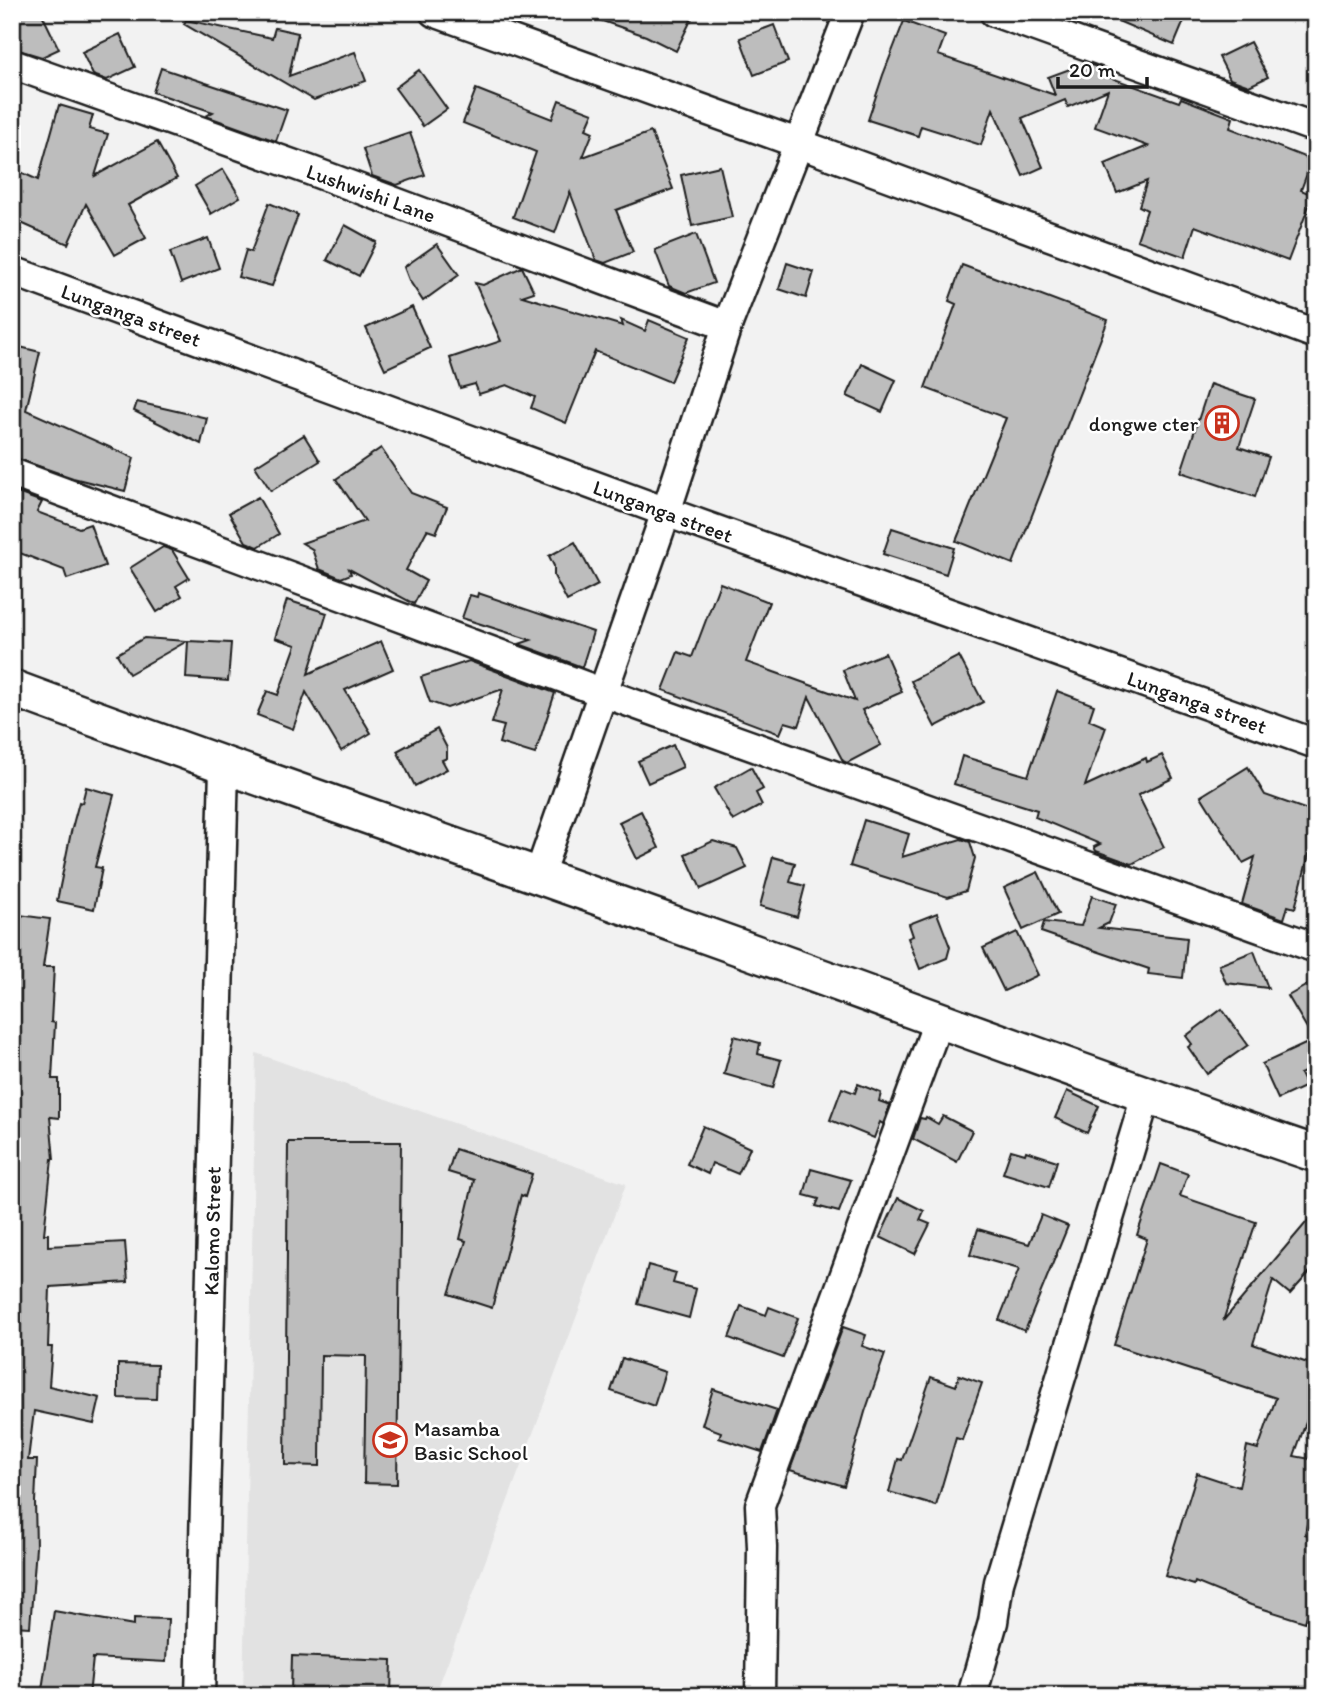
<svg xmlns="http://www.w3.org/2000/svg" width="1328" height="1708" font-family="Itim,sans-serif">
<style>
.built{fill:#e2e2e2}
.building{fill:#bdbdbd;stroke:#1c1c1c;stroke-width:2}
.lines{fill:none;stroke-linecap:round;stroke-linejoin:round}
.minor-casing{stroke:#1c1c1c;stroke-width:33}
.tertiary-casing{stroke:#1c1c1c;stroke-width:40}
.minor{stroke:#fff;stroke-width:28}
.tertiary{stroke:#fff;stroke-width:35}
.labels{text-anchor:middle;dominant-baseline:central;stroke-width:5;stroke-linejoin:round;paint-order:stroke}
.street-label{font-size:21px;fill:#1c1c1c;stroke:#fff}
.poi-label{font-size:21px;fill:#1c1c1c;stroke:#fff;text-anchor:end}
</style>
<rect width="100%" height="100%" fill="#f2f2f2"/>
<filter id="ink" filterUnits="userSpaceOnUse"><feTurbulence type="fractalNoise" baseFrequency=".0143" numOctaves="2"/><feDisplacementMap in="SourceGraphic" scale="14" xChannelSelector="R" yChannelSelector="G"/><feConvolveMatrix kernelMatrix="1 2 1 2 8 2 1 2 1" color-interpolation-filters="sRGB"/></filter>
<g filter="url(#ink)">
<!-- built -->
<polygon class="built" points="256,1053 626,1184 435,1696 243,1696"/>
<!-- building -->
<g class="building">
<polygon points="29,12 41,12 59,49 42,57 12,48 12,20"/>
<polygon points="589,12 695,12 676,51 646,36 588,16"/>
<polygon points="1097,12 1163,12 1184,21 1174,45"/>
<polygon points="186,20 272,38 275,28 298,33 289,76 355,52 366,81 314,100 184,24"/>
<polygon points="904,21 945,36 938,55 1055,95 1048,77 1086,63 1105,70 1103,75 1179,102 1181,98 1233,118 1230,128 1312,160 1301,190 1313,195 1288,261 1195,226 1185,257 1137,240 1147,210 1139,206 1147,181 1117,193 1105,164 1148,146 1095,127 1108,90 1068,107 1065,100 1022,118 1043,167 1023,176 993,109 981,145 921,126 918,136 868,120 883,75"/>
<polygon points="774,25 788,62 754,75 740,38"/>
<polygon points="120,34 135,67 107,80 93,75 82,52"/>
<polygon points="1250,42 1268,77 1249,86 1230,79 1219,57"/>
<polygon points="161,68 287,110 276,141 206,116 213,112 153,92"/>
<polygon points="419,70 447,109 423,126 395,88"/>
<polygon points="476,89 552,119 559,100 593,113 586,129 593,132 583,157 651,132 673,189 616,210 633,252 605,263 596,260 570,192 555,233 513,217 536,152 463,123"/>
<polygon points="59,105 93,115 89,129 108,134 95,176 157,142 177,178 128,205 146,238 115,255 86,204 68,244 12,219 12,168 38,180"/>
<polygon points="410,133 425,175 397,185 372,176 363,149"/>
<polygon points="720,166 732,217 692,226 681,175"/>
<polygon points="223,169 240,197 211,214 195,186"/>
<polygon points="269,203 298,215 272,286 238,277 246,250 251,252"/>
<polygon points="345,225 376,242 359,276 327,260"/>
<polygon points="696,234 714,283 686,293 669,286 655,250"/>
<polygon points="208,238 219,268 181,283 170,252"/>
<polygon points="437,244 459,275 423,301 409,280 404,267"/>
<polygon points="787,263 814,272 806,298 779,289"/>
<polygon points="962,265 1108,320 1013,564 956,541 1006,418 925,388 956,304 949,301"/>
<polygon points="522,267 534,292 522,296 623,326 621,320 645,331 649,320 689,337 670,382 595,351 566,423 531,408 535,397 507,385 479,394 475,384 460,388 450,358 501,341 475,283 483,285"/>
<polygon points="412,307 430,348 385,369 366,328"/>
<polygon points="12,345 40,352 26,410 134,458 125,491 73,478 12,457"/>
<polygon points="862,364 896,380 882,412 847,396"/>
<polygon points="1210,384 1255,399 1239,447 1269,457 1255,497 1181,472"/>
<polygon points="137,402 207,418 201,444 134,411"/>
<polygon points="304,435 320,461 271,491 255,466"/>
<polygon points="381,448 411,493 447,507 436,533 427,530 406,570 426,581 414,604 349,569 351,574 341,578 319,569 312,549 302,543 365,521 336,479"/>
<polygon points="12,491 42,502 37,512 79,528 90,524 105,566 67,579 64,570 20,553 12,571"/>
<polygon points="258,497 279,534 258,547 246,542 229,513"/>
<polygon points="892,528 954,548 946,574 883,554"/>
<polygon points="575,542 598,585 567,601 554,576 554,566 549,556"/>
<polygon points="163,547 172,550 189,578 176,586 182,596 157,612 130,568"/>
<polygon points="720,583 769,602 746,662 855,701 843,670 885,653 902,692 862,710 881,745 847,763 843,761 809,697 799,726 785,722 780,734 663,690 678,652 692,657"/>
<polygon points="478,593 593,632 582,667 519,644 531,640 462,618 470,595 477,597"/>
<polygon points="287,600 327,613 308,674 381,641 393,669 345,690 371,733 341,751 306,692 293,729 257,715 267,691 278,695 296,645 275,638"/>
<polygon points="144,638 187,641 129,674 117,654"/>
<polygon points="188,641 231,643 228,681 186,678"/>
<polygon points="959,656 983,702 935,727 911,681"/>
<polygon points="469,661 555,693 535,754 499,743 504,726 492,723 503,689 447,708 430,702 421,677"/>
<polygon points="1057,691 1094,705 1089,720 1106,727 1085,786 1146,758 1147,762 1162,755 1173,778 1138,795 1164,847 1132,864 1096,851 1094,847 1100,844 1035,817 1037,810 954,784 962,756 1028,776"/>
<polygon points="437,729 447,748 447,758 442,760 447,769 415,786 397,751"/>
<polygon points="673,745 683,767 648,783 638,761"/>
<polygon points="751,767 763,789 756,793 762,805 733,821 714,788"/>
<polygon points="1248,767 1265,795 1316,813 1316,857 1309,854 1295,908 1288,906 1284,919 1242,904 1255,857 1243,863 1201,796"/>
<polygon points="86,787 114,795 95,867 102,868 94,909 57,901 71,832 79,802 82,803"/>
<polygon points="641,811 659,848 637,859 619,822"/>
<polygon points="864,820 909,834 902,857 961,839 970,842 975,858 966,891 948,897 850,866"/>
<polygon points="713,841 737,848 747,868 701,889 685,854"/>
<polygon points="773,857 795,863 790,882 805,886 797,917 760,906"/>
<polygon points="1038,872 1058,914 1023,930 1004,888"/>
<polygon points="1092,896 1116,904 1109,923 1099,928 1187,938 1183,978 1148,974 1149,969 1041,932 1044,922 1081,926"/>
<polygon points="937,913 950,947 947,958 920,969 908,938 913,936 909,924"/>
<polygon points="12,914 50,919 43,967 54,967 51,1022 55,1023 52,1079 59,1079 59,1118 50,1117 54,1159 52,1159 44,1234 48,1234 48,1246 125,1242 128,1282 50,1287 48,1347 52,1347 49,1386 100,1398 94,1424 34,1411 28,1460 37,1460 35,1502 36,1547 30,1627 12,1626"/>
<polygon points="1017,932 1038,975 1004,991 983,948"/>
<polygon points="1254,951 1268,988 1226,983 1219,965"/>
<polygon points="1316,980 1316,1067 1300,1074 1306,1086 1278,1099 1262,1064 1314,1040 1288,996"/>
<polygon points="1222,1009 1248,1045 1207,1074 1188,1047 1192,1044 1186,1036"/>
<polygon points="734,1036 760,1043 758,1054 781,1060 773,1088 724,1074"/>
<polygon points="858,1084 881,1093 879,1101 890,1105 883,1124 880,1122 874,1138 830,1120 842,1088 855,1093"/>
<polygon points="1067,1091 1099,1106 1087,1133 1055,1118"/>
<polygon points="943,1116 972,1131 957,1162 913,1139 920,1118 925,1119 926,1117 938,1124"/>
<polygon points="703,1126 750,1148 738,1174 712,1163 708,1174 687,1164"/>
<polygon points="288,1142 401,1142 397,1484 364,1483 366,1356 321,1355 320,1466 285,1465"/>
<polygon points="455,1149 532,1174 525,1197 521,1195 492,1308 449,1294 466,1241 460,1239 474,1180 448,1172"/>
<polygon points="1011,1150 1025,1154 1026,1151 1057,1161 1049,1187 1003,1173"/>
<polygon points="1161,1164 1188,1174 1180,1196 1256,1222 1223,1321 1316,1211 1316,1265 1290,1294 1273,1280 1253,1344 1316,1366 1316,1394 1294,1456 1316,1460 1316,1477 1305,1534 1316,1538 1316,1586 1305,1622 1251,1605 1195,1582 1194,1585 1165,1576 1197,1473 1239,1487 1247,1446 1258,1449 1276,1398 1114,1345 1147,1239 1137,1235"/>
<polygon points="811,1169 851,1180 839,1212 816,1206 819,1199 804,1195"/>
<polygon points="898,1198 924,1211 920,1220 930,1224 915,1254 880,1237"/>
<polygon points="1041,1215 1068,1226 1025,1331 999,1320 1019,1269 970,1255 978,1229 1029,1244"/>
<polygon points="648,1265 676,1273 673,1283 696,1289 689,1318 638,1304"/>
<polygon points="741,1306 766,1315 769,1307 798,1318 783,1358 729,1338"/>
<polygon points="843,1327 866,1335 862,1346 885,1354 865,1412 844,1486 790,1470"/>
<polygon points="622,1358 665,1372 654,1406 611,1391"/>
<polygon points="118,1364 157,1365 156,1399 118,1398"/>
<polygon points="959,1375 982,1383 962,1440 956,1438 936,1506 889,1492 898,1459 902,1460 931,1377 956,1386"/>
<polygon points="713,1389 777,1410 762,1452 719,1438 721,1432 702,1425"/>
<polygon points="54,1611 134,1625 134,1618 168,1619 166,1662 93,1658 89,1696 41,1696"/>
<polygon points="292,1656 392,1660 391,1695 291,1692"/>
</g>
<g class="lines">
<!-- minor casing -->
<g class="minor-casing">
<g id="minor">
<polyline points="434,12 800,144 1316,334"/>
<polyline points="994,12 1316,128"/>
<polyline points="12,64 309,170 727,326"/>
<polyline points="12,271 666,512 1316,744"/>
<polyline points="12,473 601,692 1316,948"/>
<polyline points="539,875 666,512 727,326 850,12"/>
<polyline points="200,1696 224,767"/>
<polyline points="760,1696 762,1547 760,1505 939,1019"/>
<polyline points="972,1696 993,1622 999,1582 1146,1096"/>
</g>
</g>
<!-- tertiary casing -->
<g class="tertiary-casing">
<path id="tertiary" d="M12,688C232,770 454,845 674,924C888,1000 1101,1081 1316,1154"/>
</g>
<!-- minor -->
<use href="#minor" class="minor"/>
<!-- tertiary -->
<use href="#tertiary" class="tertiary"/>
</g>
</g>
<!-- icons -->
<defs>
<g id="building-ring" transform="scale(1.75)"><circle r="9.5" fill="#fff" stroke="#c8321e" stroke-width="1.5"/><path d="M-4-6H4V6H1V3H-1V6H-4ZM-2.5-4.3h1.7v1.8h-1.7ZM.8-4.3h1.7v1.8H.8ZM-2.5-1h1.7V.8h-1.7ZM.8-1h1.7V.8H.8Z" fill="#c8321e"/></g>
<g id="school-ring" transform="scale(1.75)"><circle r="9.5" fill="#fff" stroke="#c8321e" stroke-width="1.5"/><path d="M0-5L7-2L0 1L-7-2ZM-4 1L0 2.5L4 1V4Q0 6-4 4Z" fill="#c8321e"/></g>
</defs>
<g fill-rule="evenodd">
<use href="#building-ring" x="1222" y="423"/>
<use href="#school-ring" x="390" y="1440"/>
</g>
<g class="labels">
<!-- street labels -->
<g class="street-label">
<text transform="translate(371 193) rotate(20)">Lushwishi Lane</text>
<text transform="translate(131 315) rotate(20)">Lunganga street</text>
<text transform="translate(663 511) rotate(20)">Lunganga street</text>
<text transform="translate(1197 702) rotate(20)">Lunganga street</text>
<text transform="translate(212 1231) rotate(-89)">Kalomo Street</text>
</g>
<!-- poi labels -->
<g class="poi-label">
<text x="1198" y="423">dongwe cter</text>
<text x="414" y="1428" text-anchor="start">Masamba<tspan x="414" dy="24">Basic School</tspan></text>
</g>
</g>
<!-- margin -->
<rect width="1328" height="1708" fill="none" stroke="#fff" stroke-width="42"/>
<rect x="21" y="21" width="1286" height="1666" fill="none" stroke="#1c1c1c" stroke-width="2.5" filter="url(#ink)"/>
<!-- scale -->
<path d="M1058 77v10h89v-10" fill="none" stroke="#1c1c1c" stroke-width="3.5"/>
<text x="1069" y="77" font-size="21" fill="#1c1c1c" stroke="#ffffff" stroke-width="5" paint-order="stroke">20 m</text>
</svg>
